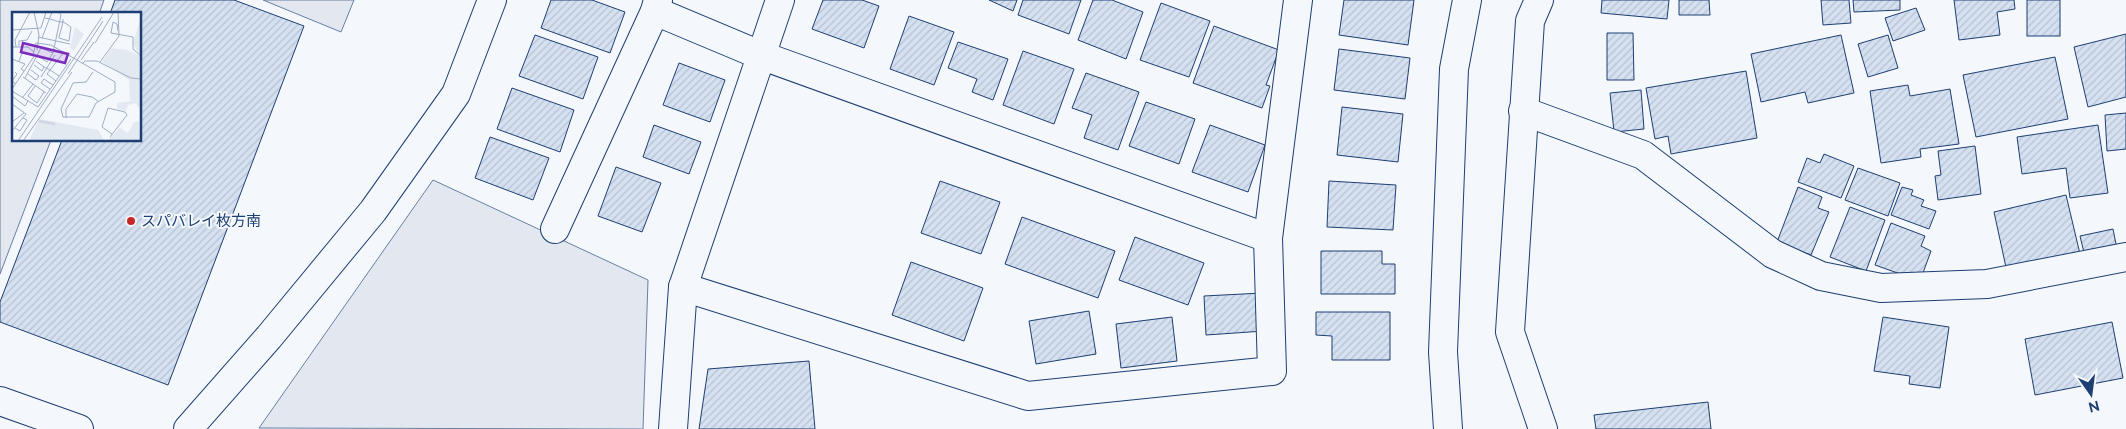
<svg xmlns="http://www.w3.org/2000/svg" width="2126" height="429" font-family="Raleway,'Noto Sans JP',sans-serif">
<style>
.parking{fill:#e3e8f0;stroke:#687fa3}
.building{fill:url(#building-hatch);stroke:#1d3f73}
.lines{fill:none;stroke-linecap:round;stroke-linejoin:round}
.minor-casing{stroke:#1d3f73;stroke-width:30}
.tertiary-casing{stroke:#1d3f73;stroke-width:30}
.minor{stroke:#f4f7fb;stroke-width:28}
.tertiary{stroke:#f4f7fb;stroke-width:28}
.poi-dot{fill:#c62828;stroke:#f4f7fb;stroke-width:2}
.labels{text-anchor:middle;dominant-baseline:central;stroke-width:4;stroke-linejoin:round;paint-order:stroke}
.poi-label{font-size:15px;fill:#1d3f73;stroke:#f4f7fb;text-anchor:start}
.inset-river{fill:none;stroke:#cfd7e4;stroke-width:2.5}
.inset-road{fill:none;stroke:#9eadc5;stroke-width:1}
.view{fill:#7b2cbf;fill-opacity:0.15;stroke:#7b2cbf;stroke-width:2.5}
.inset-edge{fill:none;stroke:#1d3f73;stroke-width:2.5}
</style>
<defs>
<pattern id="building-hatch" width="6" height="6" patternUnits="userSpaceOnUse" patternTransform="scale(1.25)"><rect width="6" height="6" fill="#d5e0f0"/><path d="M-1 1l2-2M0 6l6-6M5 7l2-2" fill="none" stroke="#b6c1d1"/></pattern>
</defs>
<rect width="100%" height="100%" fill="#f4f7fb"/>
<!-- parking -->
<g class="parking">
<polygon points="0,0 104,0 99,14 14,14 14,140 51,140 0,274"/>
<polygon points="263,0 354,0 341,32"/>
<polygon points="433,180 648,280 643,429 259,428"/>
</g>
<!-- building -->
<g class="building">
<polygon points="115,0 234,0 304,26 168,385 0,322 0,302 62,140 140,140 140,14 110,14"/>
<polygon points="551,0 592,0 625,12 610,53 541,28"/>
<polygon points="823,0 862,0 879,6 864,48 812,29"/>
<polygon points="989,0 1017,0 1013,11"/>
<polygon points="1023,0 1081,0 1069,34 1018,15"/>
<polygon points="1093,0 1112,0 1143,12 1126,59 1078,40"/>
<polygon points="1344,0 1414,0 1408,45 1339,35"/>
<polygon points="1602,0 1669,0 1667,19 1601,13"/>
<polygon points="1679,0 1709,0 1710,15 1679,15"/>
<polygon points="1821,0 1849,0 1851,23 1823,25"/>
<polygon points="1853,0 1900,0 1900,10 1854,12"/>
<polygon points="1954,0 2014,0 2015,9 1997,12 2000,35 1959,40"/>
<rect x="2027" y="0" width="33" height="36"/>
<polygon points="1161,3 1210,21 1189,77 1140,60"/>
<polygon points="1916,8 1925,30 1893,41 1885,18"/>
<polygon points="909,16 954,32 934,85 890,69"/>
<polygon points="1214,26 1279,50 1266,85 1270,86 1262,108 1193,83"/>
<polygon points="1607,33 1633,33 1634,80 1607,80"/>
<polygon points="2126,34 2126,97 2088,107 2074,47"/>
<polygon points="535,35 598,57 583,99 519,76"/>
<polygon points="1841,35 1854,93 1808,103 1805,92 1761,102 1751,54"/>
<polygon points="1888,35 1898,68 1868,77 1858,44"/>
<polygon points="958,42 1008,59 993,100 972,92 977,79 948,68"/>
<polygon points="1339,49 1410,58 1405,99 1334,90"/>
<polygon points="1023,51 1074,69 1054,124 1003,105"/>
<polygon points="2055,57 2068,119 1976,137 1963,75"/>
<polygon points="679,63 725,80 710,122 663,105"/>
<polygon points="1746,71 1757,138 1671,154 1668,136 1655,139 1646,88"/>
<polygon points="1086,73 1139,92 1118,150 1084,138 1092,115 1072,108"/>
<polygon points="1908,85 1910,96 1950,89 1959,144 1920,149 1921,157 1881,163 1870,91"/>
<polygon points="512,88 574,110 560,152 497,129"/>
<polygon points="1641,90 1644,129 1614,132 1610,93"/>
<polygon points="1146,102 1195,119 1179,164 1129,146"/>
<polygon points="1342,107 1403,114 1398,162 1337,155"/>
<polygon points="2126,113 2126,149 2107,151 2105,115"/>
<polygon points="654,125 701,142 689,174 643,157"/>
<polygon points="1210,125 1265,145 1248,192 1192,172"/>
<polygon points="2098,125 2108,193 2070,198 2066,168 2022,174 2017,137"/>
<polygon points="490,137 549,158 533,200 475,178"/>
<polygon points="1975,146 1981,194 1938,200 1935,176 1941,175 1938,151"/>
<polygon points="1824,154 1854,166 1841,198 1798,182 1807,158 1820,163"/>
<polygon points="616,167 661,183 642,232 598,216"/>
<polygon points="1858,168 1900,183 1888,216 1845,200"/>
<polygon points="940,181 1000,202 981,254 921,233"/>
<polygon points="1329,181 1396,185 1393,230 1327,227"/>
<polygon points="1798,187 1822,197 1818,208 1829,212 1811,255 1777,242"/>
<polygon points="1902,187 1913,190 1911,195 1924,200 1921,206 1936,211 1929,229 1891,215"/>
<polygon points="2066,195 2080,254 2007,272 1994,212"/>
<polygon points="1850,207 1885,220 1866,271 1830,257"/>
<polygon points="1022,217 1115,251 1098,298 1005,264"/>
<polygon points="1891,223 1925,236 1921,246 1931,251 1920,281 1875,265"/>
<polygon points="2113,229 2118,254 2086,261 2080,236"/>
<polygon points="1135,237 1204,263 1188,305 1119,280"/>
<polygon points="1321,251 1382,251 1382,264 1395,264 1395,294 1321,294"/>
<polygon points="911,262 983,288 964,341 892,315"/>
<polygon points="1262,293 1264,331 1206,335 1204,296"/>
<polygon points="1089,311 1096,354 1036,364 1029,321"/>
<polygon points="1316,312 1390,312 1390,360 1332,360 1332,336 1316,335"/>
<polygon points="1172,317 1177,361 1121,368 1116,324"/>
<polygon points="1883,317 1949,327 1940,388 1909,384 1910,376 1874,371"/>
<polygon points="2112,322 2123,378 2035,395 2025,339"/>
<polygon points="809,361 815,429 699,429 708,369"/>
<polygon points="1708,402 1711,429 1596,429 1594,415"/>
</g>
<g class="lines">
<!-- minor casing -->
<g class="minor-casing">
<g id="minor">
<polyline points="1539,0 1530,21 1510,332 1543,429"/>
<polyline points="655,11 760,55 1268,238"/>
<polyline points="1523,111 1643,155 1773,254 1821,276 1881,288 1987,284 2126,257"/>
<polyline points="555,229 655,11 658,0"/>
<polyline points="683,287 1028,396 1272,371 1268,238 1298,0"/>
<polyline points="188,429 269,337 373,211 456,94 492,0"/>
<polyline points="673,429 683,287 780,0"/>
</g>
</g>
<!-- tertiary casing -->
<g class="tertiary-casing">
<g id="tertiary">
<polyline points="0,401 79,429"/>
<polyline points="1448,429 1443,352 1454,69 1467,0"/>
</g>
</g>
<!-- minor -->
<use href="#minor" class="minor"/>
<!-- tertiary -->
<use href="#tertiary" class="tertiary"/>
</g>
<!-- markers -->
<circle class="poi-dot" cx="131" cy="221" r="5"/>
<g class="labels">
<!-- poi labels -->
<g class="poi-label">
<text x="141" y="221">スパバレイ枚方南</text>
</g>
</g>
<!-- overview -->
<g transform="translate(12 12)">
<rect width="129" height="129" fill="#f4f7fb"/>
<path d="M129,5V100L126,88L118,89L117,68L90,50L99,36L115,38L128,44L121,31Z" fill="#e3e9f0"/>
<path d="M127,83L128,97L123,91L116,93L114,99L105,97V91L126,88ZM27,107L86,118L92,128L97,127L108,116L116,121L122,110L127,109L129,129H17Z" fill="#e3e9f0"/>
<path d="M63,15L72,22L62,39L58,36Z" fill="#e3e9f0"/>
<path class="inset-river" d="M27,109L43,112"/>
<path class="inset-road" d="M22,0L27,23L25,38M33,6L38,7L48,10H51L53,11L59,15L57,29L47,26V25L50,14L51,10V7M0,18L29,16L34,0M106,19L105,12L101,10L99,21L121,25V37L129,44M26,25L58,32M30,26L40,0M83,31L102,0M7,34V29L15,28L20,19M0,35H16L22,40M4,35L3,28L18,0M26,44L35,50L41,41L49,3L47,0M0,47L13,52L9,57L12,59M69,48L82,30M7,49L10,41L21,43L24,31L39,33L103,70V80L84,91L77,105H51L49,97L61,71L74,70L81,60M88,50L107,24L106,0M70,52L73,49H85L119,66L129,67M22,53L30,59L32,55L24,49M32,55L38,58L52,40M3,60L5,62L0,69L4,72M16,62L24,68L27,64L19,58M56,62L91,9M11,65L34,81M29,65L43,43M13,66L29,36L41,41M44,69L35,62L38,58L47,64M23,74L16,84L25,91L32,80M0,77L23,43M38,77L29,71L32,67L41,73M0,79L26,95L59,47M0,84L13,94L16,89M11,85L21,72M0,92L14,102L0,119M54,106V97L65,82L80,85L86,89M0,110L12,101M3,116L8,119L15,108L11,106M98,125L115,103L113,100L96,96L90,115L100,122M6,129L90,5M11,129L60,60"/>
<path class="view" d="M11,31L56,42L53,51L9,40Z"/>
<rect width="129" height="129" class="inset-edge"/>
</g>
<!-- north arrow -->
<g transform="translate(2091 394) rotate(166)" stroke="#f4f7fb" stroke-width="4" paint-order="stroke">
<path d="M0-4L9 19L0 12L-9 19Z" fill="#1d3f73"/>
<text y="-8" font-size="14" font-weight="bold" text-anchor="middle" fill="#1d3f73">N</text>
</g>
</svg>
